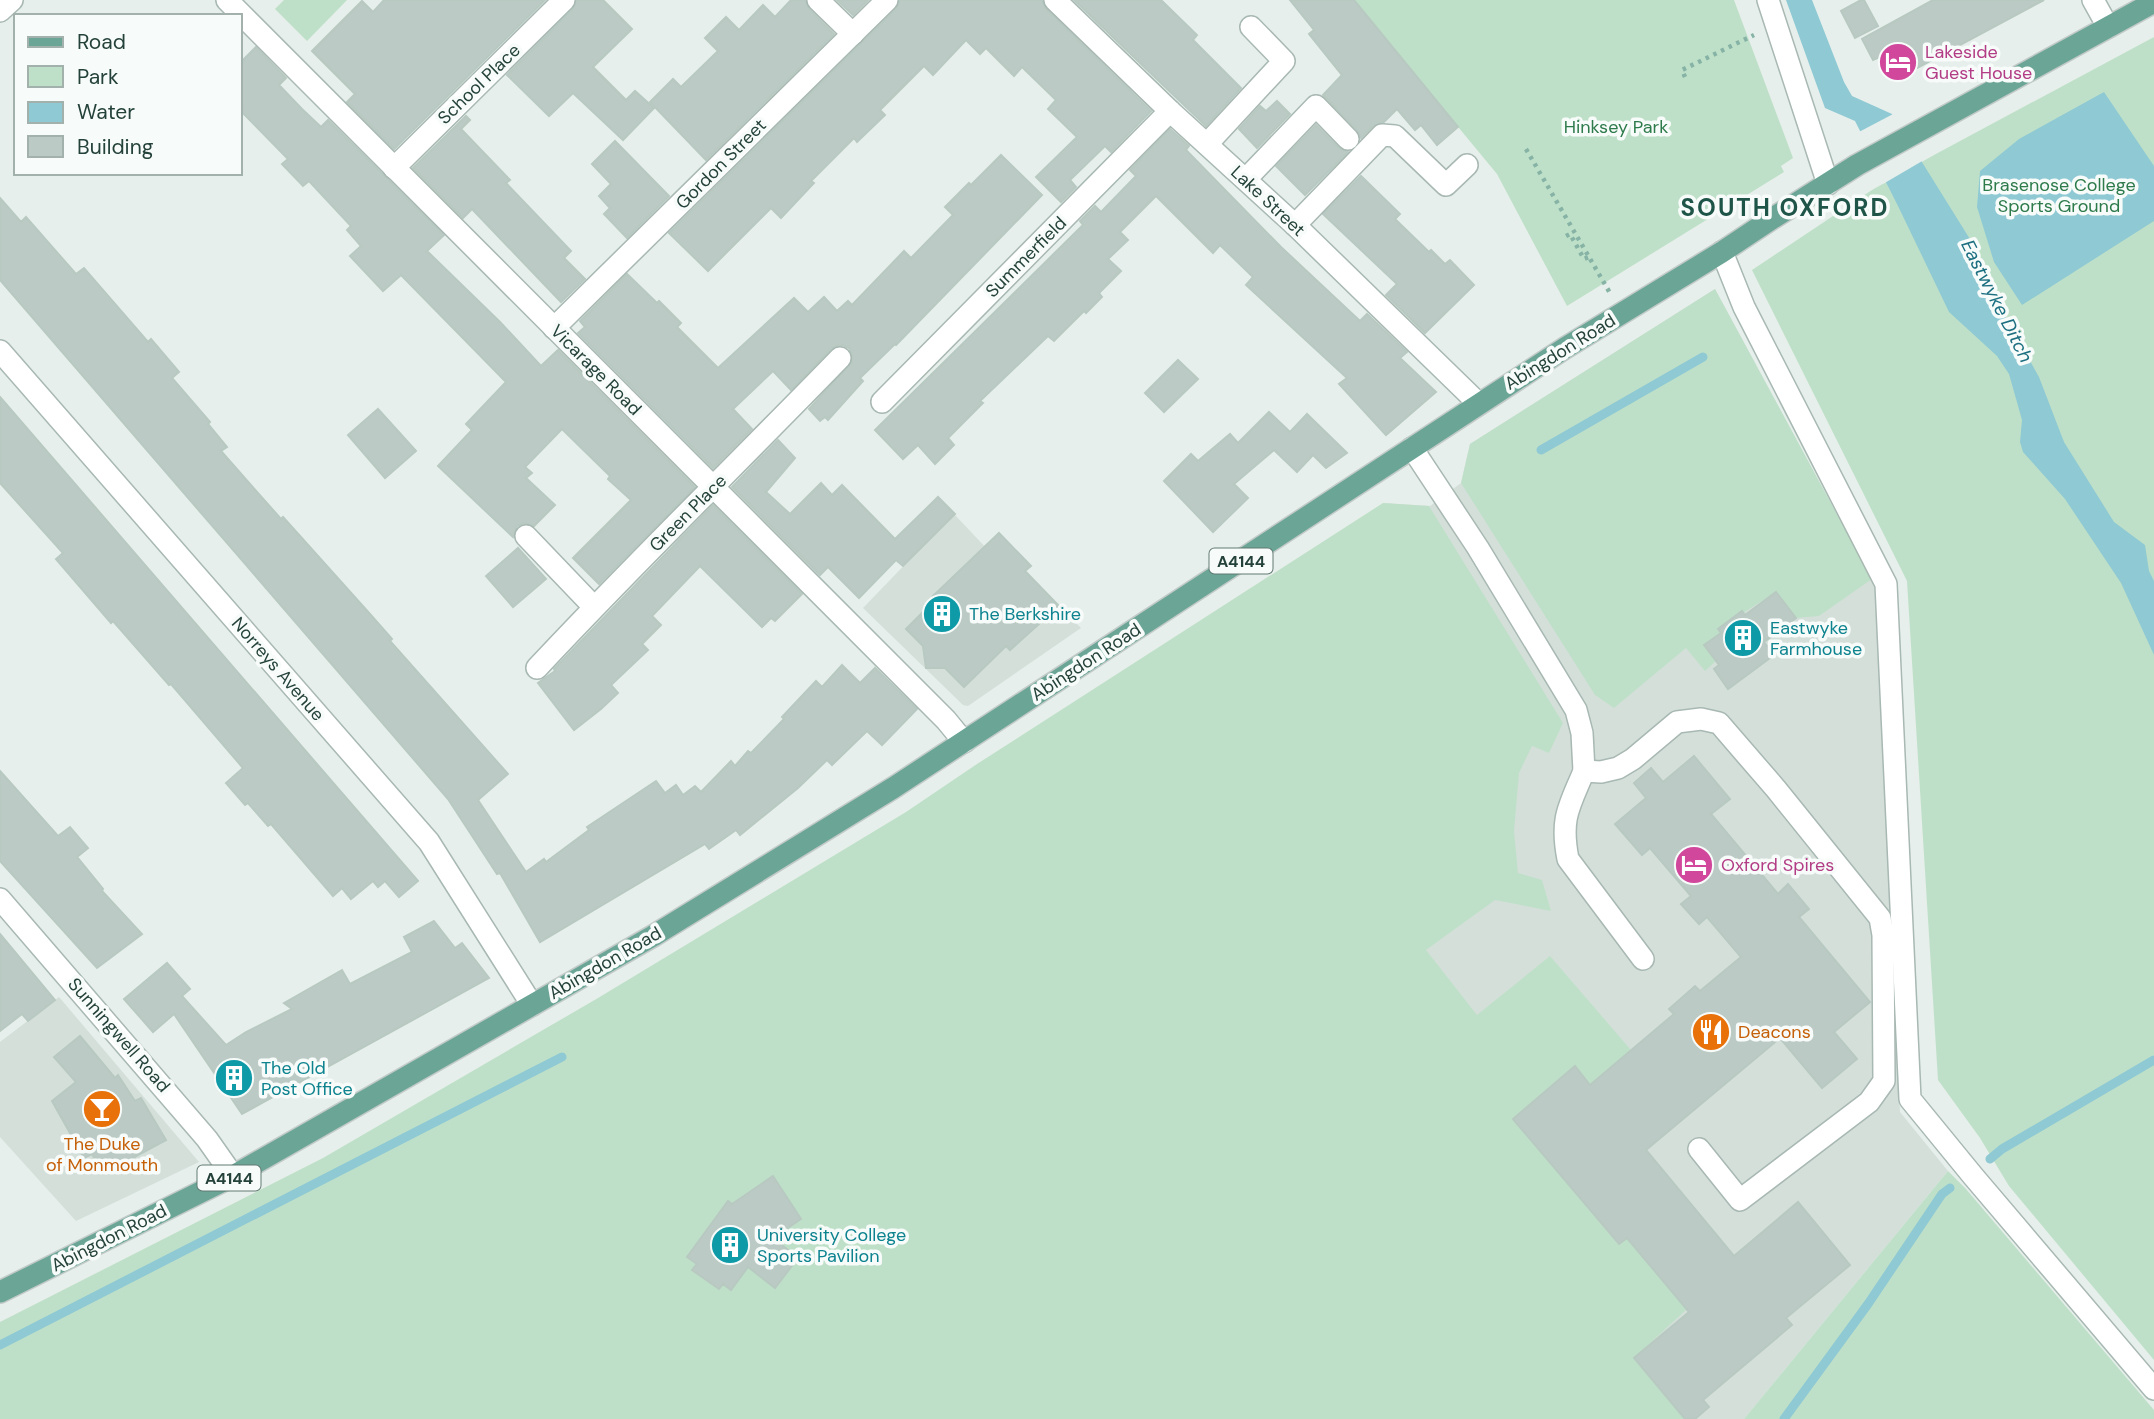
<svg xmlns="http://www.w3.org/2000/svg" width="2154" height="1419" font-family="'DM Sans',sans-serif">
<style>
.built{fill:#d4dfda}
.green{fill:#bfe0c8}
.water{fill:#8ec9d4}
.pier{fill:#e6efeb}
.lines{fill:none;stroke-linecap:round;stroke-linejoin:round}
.stream{stroke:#8ec9d4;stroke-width:9}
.building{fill:#bbcac4;stroke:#b8c9c2;stroke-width:2}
.minor-casing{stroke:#a8b8b2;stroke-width:24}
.major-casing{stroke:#c2cac8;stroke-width:24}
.path{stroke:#86b3a5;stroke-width:4.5;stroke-dasharray:3.5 5;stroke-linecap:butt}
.minor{stroke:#fff;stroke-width:21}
.major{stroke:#6aa596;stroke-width:21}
.labels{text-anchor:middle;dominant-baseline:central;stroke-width:7;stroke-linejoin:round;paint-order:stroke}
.shield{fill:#f7fbf9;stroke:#637a73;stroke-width:2}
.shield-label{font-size:16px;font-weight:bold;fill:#24423a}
.hotel-label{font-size:18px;fill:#b23c85;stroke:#f7fbf9;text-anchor:start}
.street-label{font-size:18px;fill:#24423a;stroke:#f7fbf9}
.park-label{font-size:18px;fill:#2d7a4b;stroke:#f7fbf9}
.culture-label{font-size:18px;fill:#0d838f;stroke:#f7fbf9;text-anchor:start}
.food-label{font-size:18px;fill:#c56008;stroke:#f7fbf9;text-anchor:start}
.water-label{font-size:19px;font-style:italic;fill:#1c6f80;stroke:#f7fbf9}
.district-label{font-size:24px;font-weight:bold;letter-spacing:2px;fill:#1f5548;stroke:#f7fbf9}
</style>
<rect width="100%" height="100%" fill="#e6efeb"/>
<!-- built -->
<g class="built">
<polygon points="1715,289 1878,591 1900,1112 1948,1171 1744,1419 1654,1419 1299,1039 1383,503 1430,506 1461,483 1470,444"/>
<polygon points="938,497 1021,585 1030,577 1081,628 968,706 963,705 863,608 916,553 899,535"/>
<polygon points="59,997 199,1162 76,1221 0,1137 0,1042"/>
</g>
<!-- green -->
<g class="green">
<polygon points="284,0 347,0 307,41 275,9"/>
<polygon points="1353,0 1734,0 1793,158 1781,166 1784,172 1567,306 1497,174"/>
<polygon points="2154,37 2154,1360 2009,1186 1980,1138 1938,1080 1907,581 1752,270 1872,190 1934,155"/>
<polygon points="1715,289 1872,579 1819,616 1796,618 1776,592 1718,629 1721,633 1716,661 1705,671 1686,648 1614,708 1595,695 1461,483 1470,444"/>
<polygon points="1383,503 1429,506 1563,723 1549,753 1532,746 1519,773 1514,831 1518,873 1542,880 1551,911 1495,900 1426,950 1477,1015 1550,956 1631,1050 1590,1085 1574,1066 1513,1119 1618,1244 1627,1238 1687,1309 1634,1358 1685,1419 0,1419 0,1322 323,1158 598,998 906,812 977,764"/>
<polygon points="1948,1171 1966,1189 2154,1410 2154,1419 1744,1419"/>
</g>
<!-- water -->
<g class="water">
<polygon points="1786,0 1812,0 1844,82 1852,96 1892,114 1978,252 1981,274 2039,377 2064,442 2114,522 2145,545 2149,571 2154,581 2154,655 2121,583 2065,499 2023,452 2020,442 2022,420 2009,374 1997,356 1949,312 1898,206 1855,121 1825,108"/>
<polygon points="2104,92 2154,166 2154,221 2022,305 1994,262 1977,207 1980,171 2019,139"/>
</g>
<!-- pier -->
<polygon class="pier" points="1895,113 1924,160 1883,184 1857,133"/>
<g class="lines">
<!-- stream -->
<g class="stream">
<polyline points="1541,450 1703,357"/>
<polyline points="1990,1159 2002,1149 2154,1060"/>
<polyline points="0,1345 562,1057"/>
<polyline points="1784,1419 1868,1304 1942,1194 1950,1188"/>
</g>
</g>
<!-- building -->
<g class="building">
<polygon points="384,0 545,0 394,149 347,102 355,94 312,51 362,1 373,12"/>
<polygon points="577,0 603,0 632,29 593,67 626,100 635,91 654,108 623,140 573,93 549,116 507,75 573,9"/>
<polygon points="791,0 805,0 809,9 834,34 706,160 650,102 673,79 681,87 718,51 705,38 726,17 739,30 763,5 775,17"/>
<polygon points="837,0 868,0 853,15"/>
<polygon points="900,0 1042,0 1046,9 1151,111 1111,152 1105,146 1070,180 1076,187 1061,202 1036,177 1077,137 1048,109 1056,100 1022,67 1014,76 986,48 980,54 966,40 933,75 924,66 880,110 885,115 857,142 854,138 811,181 814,183 781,218 771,208 708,271 669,233 896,9"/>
<polygon points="1074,0 1161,0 1197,35 1193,40 1241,88 1206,126"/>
<polygon points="1290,0 1354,0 1458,127 1437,145 1421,125 1415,130 1397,109 1384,122 1373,126 1361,138 1357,130 1323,95 1342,75 1309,34 1314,30"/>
<polygon points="1861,0 1864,0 1878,26 1855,38 1841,11"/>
<polygon points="1933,0 2044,0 1895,80 1882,56 1873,60 1862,39"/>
<polygon points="256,47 286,78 279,85 302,109 321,127 328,120 444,235 427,251 500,322 541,366 558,350 695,487 599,584 573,558 631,500 608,479 610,476 562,429 525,467 532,473 526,478 555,505 534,526 524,523 517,526 513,537 438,466 472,430 466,424 506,382 401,275 383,291 350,256 361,246 347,230 351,226 309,181 303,186 282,164 288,159 240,110 240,63"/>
<polygon points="1277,101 1290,114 1257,148 1239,129 1260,106 1266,111"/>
<polygon points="466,116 470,120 461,129 510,180 506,183 571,251 564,258 585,279 561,302 472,209 463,218 413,168"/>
<polygon points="1316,125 1339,148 1348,152 1305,195 1276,166"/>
<polygon points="1170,129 1189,146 1186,150 1281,247 1360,321 1367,314 1407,352 1400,358 1436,392 1386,435 1339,384 1347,378 1246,285 1253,277 1220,245 1213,253 1156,196 1120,232 1128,240 1108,259 1121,271 1099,293 1102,297 1086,313 1084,311 1054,341 1048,336 980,401 983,403 948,438 954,445 935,464 918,445 903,459 875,430 1083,225 1080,221 1095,206 1101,212 1136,176 1130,170"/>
<polygon points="615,141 669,196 627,238 604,214 610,208 599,196 611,184 592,164"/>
<polygon points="1001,155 1042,195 896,345 895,344 860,378 863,381 828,420 825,417 820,421 809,409 852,362 852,354 849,348 843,345 836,346 831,349 791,390 773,371 733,409 752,429 713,468 578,333 585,327 580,321 627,274 657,303 659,301 681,323 677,327 718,368 794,298 808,312 824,297 837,311 848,301 852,305 904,251 911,258 953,215 945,207 969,183 971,185"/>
<polygon points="1361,176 1400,214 1395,219 1429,252 1431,250 1445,264 1450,260 1474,285 1425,333 1386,295 1397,284 1323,214"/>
<polygon points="0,198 21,222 26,217 76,274 84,268 148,342 151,339 179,372 172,378 210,422 208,424 227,447 221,451 281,519 283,517 370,614 392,639 390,641 508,774 478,800 526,872 544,859 546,862 589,830 587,827 656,781 665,793 676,785 683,795 695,786 701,792 731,761 735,766 748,751 751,753 784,719 782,717 816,681 822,687 842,665 860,683 875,668 917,709 882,745 867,731 832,765 827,760 798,788 740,835 736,830 709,849 705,844 540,942 500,873 497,874 448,799 0,280"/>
<polygon points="1178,360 1198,379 1164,412 1145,393"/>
<polygon points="0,397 418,881 399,897 385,881 378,887 373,881 351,899 342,888 333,896 271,824 268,826 248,803 245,805 226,783 243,768 171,684 169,685 113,621 111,623 56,559 63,553 0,483"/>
<polygon points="378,409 416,451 385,478 348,435"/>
<polygon points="1269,412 1290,432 1307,414 1347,453 1326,468 1313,455 1297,472 1274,450 1234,484 1248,498 1213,532 1164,481 1191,454 1198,461 1230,434 1238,443"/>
<polygon points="778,440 795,458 766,492 790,514 821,483 832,495 842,485 895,539 938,497 955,514 903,566 896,560 859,598 828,567 820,575 732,487"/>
<polygon points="713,505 802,594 775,621 771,618 762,627 700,566 652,616 661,625 642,644 648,650 611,685 618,693 601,709 574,730 538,683 555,671 554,669 584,638"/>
<polygon points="999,533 1031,566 1025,571 1059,606 1010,650 1006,646 964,687 945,668 926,668 923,646 906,629 936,599 933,596"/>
<polygon points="518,548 546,579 513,607 486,576"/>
<polygon points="1776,592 1796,618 1764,642 1774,655 1728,689 1714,669 1719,665 1704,645 1721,633 1718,629 1742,611 1745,615"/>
<polygon points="1694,756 1730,799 1711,814 1778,894 1788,884 1809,909 1799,917 1870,1002 1834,1032 1857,1059 1822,1088 1780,1038 1646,1150 1734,1256 1798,1202 1850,1265 1786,1318 1792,1325 1703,1400 1709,1407 1695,1419 1685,1419 1634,1358 1689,1312 1627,1238 1619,1244 1513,1119 1575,1066 1590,1085 1674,1014 1669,1009 1695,986 1700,991 1741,957 1707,917 1699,924 1681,904 1691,896 1650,848 1642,855 1615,824 1646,798 1634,783 1651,768 1663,782"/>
<polygon points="0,771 58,836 70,827 88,848 77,857 103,889 102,891 142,934 97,968 0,861"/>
<polygon points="434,921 455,948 462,943 489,978 242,1114 174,1014 153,1032 124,999 167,963 190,989 182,996 226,1045 246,1032 292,1009 284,1003 342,970 350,984 412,952 404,937"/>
<polygon points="0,934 55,1000 28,1021 22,1014 0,1031"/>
<polygon points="80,1036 115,1078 118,1075 135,1101 141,1098 166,1140 103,1174 92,1154 84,1158 52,1101 76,1082 54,1057"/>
<polygon points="773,1176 801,1219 773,1238 798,1258 775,1288 748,1267 731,1290 723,1284 719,1289 692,1270 697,1264 687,1257 728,1201 732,1204"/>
</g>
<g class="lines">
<!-- minor casing -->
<g class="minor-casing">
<g id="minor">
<polyline points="227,0 946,720 964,742"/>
<polyline points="818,0 853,34"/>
<polyline points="1055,0 1170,111 1295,225 1479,404"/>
<polyline points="1768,0 1828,184"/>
<polyline points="2093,0 2108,27"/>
<polyline points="0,11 12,0"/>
<polyline points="1207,144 1284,61 1251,27"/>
<polyline points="394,168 564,0"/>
<polyline points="1246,179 1316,106 1348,139"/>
<polyline points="1295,225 1382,135 1395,136 1446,185 1467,165"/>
<polyline points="1722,252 1744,307 1886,584 1910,1099 1973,1176 2154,1389"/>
<polyline points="554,328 887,0"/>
<polyline points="0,351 429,842 532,1005"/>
<polyline points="882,402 1170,111"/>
<polyline points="1412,448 1478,548 1576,710 1582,733 1584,771"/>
<polyline points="526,536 594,607"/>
<path d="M537,668C635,563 739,462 840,358"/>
<polyline points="0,899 207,1139 233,1176"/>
<path d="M1643,959L1568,859C1560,818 1569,807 1584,771L1601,772L1618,768L1633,759L1677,722L1701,719L1719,723L1776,789L1880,918L1883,935L1884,1081L1869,1102L1740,1200L1699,1149"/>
</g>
</g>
<!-- major casing -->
<g class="major-casing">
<polyline id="major" points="0,1292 233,1176 653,936 893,788 1565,348 1722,252 1773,218 1857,165 2154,2"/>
</g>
<!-- path -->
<g class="path">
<polyline points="1685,77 1682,70 1754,35"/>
<polyline points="1526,149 1610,293"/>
<polyline points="1566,236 1570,234 1584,259 1589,257"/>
</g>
<!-- minor -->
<use href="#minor" class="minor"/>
<!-- major -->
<use href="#major" class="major"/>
</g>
<!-- icons -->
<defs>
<g id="hotel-disc" transform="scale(2.0125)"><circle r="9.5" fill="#d1479c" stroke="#f7fbf9"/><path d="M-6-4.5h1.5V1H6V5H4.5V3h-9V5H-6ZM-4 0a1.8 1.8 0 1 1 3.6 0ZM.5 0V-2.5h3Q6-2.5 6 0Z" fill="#fff"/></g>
<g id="building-disc" transform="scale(2.0125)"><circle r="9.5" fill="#0f9aa8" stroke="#f7fbf9"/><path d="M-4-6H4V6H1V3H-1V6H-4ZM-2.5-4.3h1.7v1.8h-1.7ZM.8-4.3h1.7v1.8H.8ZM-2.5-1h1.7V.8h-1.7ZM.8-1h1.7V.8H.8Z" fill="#fff"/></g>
<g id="restaurant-disc" transform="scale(2.0125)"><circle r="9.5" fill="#e8710a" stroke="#f7fbf9"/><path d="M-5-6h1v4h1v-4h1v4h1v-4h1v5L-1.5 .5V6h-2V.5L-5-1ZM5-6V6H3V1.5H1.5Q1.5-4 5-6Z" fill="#fff"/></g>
<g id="bar-disc" transform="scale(2.0125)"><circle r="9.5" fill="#e8710a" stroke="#f7fbf9"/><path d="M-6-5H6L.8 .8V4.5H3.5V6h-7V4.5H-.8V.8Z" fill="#fff"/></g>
</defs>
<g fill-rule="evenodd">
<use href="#hotel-disc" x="1898" y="62"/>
<use href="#building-disc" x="942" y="614"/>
<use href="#building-disc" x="1743" y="638"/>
<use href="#hotel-disc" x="1694" y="865"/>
<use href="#restaurant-disc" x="1711" y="1032"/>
<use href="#building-disc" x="234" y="1078"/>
<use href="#bar-disc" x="102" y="1109"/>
<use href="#building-disc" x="730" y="1245"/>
</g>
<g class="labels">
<!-- shield labels -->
<g class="shield">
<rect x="1209.5" y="548.5" width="63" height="25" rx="5"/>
<rect x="197.5" y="1165.5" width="63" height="25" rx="5"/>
</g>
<g class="shield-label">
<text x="1241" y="561">A4144</text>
<text x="229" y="1178">A4144</text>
</g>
<!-- hotel labels -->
<g class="hotel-label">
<text x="1925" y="52">Lakeside<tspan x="1925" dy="21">Guest House</tspan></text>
<text x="1721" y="865">Oxford Spires</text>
</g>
<!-- street labels -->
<g class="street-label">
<text transform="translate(479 84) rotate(-44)">School Place</text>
<text transform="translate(721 164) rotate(-45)">Gordon Street</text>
<text transform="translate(1268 201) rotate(43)">Lake Street</text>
<text transform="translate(1026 257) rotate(-45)">Summerfield</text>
<text transform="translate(1560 352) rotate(-32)">Abingdon Road</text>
<text transform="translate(596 370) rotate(45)">Vicarage Road</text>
<text transform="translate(688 513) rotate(-45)">Green Place</text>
<text transform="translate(1086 662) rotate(-33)">Abingdon Road</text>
<text transform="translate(278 669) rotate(49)">Norreys Avenue</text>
<text transform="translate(605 963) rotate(-30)">Abingdon Road</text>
<text transform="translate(119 1035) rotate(49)">Sunningwell Road</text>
<text transform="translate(109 1238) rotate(-27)">Abingdon Road</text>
</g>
<!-- park labels -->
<g class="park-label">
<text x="1616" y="127">Hinksey Park</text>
<text x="2059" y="185">Brasenose College<tspan x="2059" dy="21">Sports Ground</tspan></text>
</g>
<!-- culture labels -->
<g class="culture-label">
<text x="969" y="614">The Berkshire</text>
<text x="1770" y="628">Eastwyke<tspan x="1770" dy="21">Farmhouse</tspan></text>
<text x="261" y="1068">The Old<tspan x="261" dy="21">Post Office</tspan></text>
<text x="757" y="1235">University College<tspan x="757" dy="21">Sports Pavilion</tspan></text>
</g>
<!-- food labels -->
<g class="food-label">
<text x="1738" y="1032">Deacons</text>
<text x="102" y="1144" text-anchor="middle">The Duke<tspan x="102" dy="21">of Monmouth</tspan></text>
</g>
<!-- water labels -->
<g class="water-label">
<text transform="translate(1997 301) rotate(63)">Eastwyke Ditch</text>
</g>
<!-- district labels -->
<g class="district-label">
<text x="1785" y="207">SOUTH OXFORD</text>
</g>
</g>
<!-- legend -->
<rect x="14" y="14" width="228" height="161" fill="#f7fbf9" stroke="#a3b1ad" stroke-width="2"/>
<rect x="28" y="37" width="35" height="10" fill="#6aa596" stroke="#a3b1ad" stroke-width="2"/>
<text x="77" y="49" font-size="21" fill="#24423a">Road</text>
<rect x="28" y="66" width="35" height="21" fill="#bfe0c8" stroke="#a3b1ad" stroke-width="2"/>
<text x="77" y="84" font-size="21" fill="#24423a">Park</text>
<rect x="28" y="102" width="35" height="21" fill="#8ec9d4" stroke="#a3b1ad" stroke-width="2"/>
<text x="77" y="119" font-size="21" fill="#24423a">Water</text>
<rect x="28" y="136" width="35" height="21" fill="#bbcac4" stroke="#a3b1ad" stroke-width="2"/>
<text x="77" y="154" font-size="21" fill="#24423a">Building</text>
</svg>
